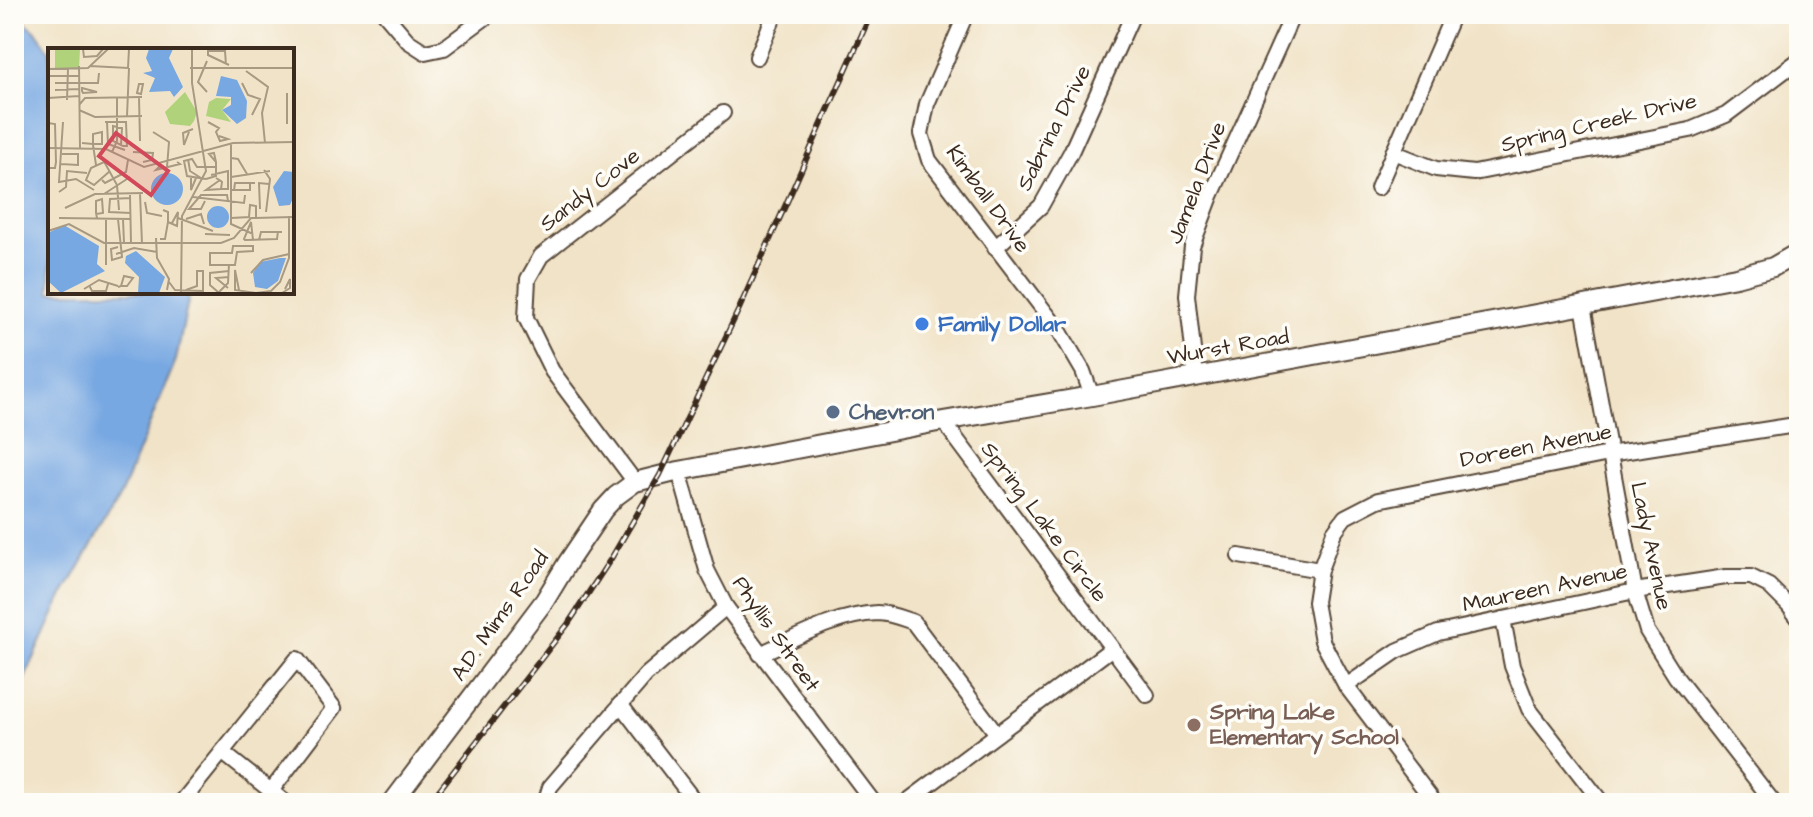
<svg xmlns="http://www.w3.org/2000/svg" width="1813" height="817" font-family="'Architects Daughter',sans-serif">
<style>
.water{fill:#78a8e2;stroke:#5a6980;stroke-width:2}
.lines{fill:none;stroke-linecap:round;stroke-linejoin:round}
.street-casing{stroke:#564637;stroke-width:18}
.secondary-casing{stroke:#564637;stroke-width:22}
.street{stroke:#fff;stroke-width:14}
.secondary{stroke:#fff;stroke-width:18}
.rail-casing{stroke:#3b2a1e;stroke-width:6}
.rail{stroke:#fdfcf7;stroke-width:3;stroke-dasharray:9;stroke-linecap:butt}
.shop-dot{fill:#3f7fe0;stroke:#fdfcf7;stroke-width:3}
.service-dot{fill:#5c6f8a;stroke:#fdfcf7;stroke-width:3}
.education-dot{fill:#8d6e63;stroke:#fdfcf7;stroke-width:3}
.labels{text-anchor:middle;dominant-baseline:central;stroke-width:7;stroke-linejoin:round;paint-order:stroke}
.street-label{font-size:22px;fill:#3b2a1e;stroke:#fdfcf7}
.shop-label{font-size:22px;font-weight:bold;fill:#366cbe;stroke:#fdfcf7;text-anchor:start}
.service-label{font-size:22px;font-weight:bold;fill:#4e5e75;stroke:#fdfcf7;text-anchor:start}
.education-label{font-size:22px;font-weight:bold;fill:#785e54;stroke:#fdfcf7;text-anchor:start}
.inset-road{fill:none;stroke:#a89983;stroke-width:2}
.view{fill:#d1495b;fill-opacity:0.15;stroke:#d1495b;stroke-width:4}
.inset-edge{fill:none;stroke:#3b2a1e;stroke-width:4}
</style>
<rect width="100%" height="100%" fill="#fdfcf7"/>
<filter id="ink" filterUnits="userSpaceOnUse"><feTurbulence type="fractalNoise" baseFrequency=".0125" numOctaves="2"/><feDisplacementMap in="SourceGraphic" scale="16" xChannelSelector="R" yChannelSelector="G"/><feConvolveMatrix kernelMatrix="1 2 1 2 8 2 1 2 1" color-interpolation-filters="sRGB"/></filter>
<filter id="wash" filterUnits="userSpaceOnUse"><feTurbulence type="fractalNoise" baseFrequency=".006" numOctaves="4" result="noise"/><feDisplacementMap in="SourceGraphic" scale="32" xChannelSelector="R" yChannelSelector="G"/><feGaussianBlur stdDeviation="1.8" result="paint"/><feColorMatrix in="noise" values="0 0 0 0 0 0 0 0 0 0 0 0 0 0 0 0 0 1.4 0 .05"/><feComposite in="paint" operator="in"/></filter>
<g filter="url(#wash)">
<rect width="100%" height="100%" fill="#f1e3c7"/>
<!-- water -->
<polygon class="water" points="14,14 35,30 50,51 50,292 190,292 176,360 120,496 60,601 14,702"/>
</g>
<g filter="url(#ink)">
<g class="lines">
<!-- street casing -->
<g class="street-casing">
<g id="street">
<polyline points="385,14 408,41 425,52 444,48 490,14"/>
<polyline points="966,14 927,104 921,134 929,160 1059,330 1083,371 1092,396"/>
<polyline points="1798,14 1799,16"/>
<polyline points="757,57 775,14"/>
<polyline points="1393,152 1436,169 1474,173 1690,130 1726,115 1799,60"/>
<polyline points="1378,188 1453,14"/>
<polyline points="995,248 1041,206 1071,152 1133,14"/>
<polyline points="1583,306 1635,591 1647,631 1676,677 1774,803"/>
<polyline points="1196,377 1187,295 1192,246 1211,196 1293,14"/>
<polyline points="943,421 1147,695"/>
<polyline points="679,471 707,570 726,607 874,803"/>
<polyline points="635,482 552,371 526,318 528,279 541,256 723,113"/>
<polyline points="1239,556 1320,570"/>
<polyline points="1503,619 1512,666 1529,709 1602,803"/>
<path d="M760,654C796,638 836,615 877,613C890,613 901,618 913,622L997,734"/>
<polyline points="1346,686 1397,651 1438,633 1635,591 1726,577 1751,577 1769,586 1788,605 1799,619"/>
<polyline points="620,704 696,803"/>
<polyline points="222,752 286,803"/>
<polyline points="181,803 297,659 334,708 271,791"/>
<polyline points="545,803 550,787 646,675 726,607"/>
<polyline points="905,803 1111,649"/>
<polyline points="1435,803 1346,686 1322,641 1315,602 1320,570 1334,532 1345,517 1378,500 1609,454 1789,426 1799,427"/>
</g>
</g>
<!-- secondary casing -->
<g class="secondary-casing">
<polyline id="secondary" points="392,803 545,600 568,562 603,510 616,496 635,482 679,471 943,421 1092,396 1736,277 1773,267 1799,252"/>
</g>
<!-- street -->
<use href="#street" class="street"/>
<!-- secondary -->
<use href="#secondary" class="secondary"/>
<!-- rail casing -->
<g class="rail-casing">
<polyline id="rail" points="429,803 568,624 612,557 660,475 739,309 871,14"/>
</g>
<!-- rail -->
<use href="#rail" class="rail"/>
</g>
</g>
<!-- markers -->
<circle class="shop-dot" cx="922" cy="324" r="8"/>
<circle class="service-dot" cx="833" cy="412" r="8"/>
<circle class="education-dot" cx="1194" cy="725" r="8"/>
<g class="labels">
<!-- street labels -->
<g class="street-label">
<text transform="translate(1599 123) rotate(-13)">Spring Creek Drive</text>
<text transform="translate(1054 128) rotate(-63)">Sabrina Drive</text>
<text transform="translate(1197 183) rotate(-69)">Jamela Drive</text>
<text transform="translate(590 190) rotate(-38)">Sandy Cove</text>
<text transform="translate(988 199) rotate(54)">Kimball Drive</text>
<text transform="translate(1228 347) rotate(-10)">Wurst Road</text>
<text transform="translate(1536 446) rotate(-11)">Doreen Avenue</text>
<text transform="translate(1044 522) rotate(53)">Spring Lake Circle</text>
<text transform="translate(1651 546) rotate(78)">Lady Avenue</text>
<text transform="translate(1545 588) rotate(-12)">Maureen Avenue</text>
<text transform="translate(500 616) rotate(-55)">A.D. Mims Road</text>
<text transform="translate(776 634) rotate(55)">Phyllis Street</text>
</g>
<!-- shop labels -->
<g class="shop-label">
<text x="938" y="324">Family Dollar</text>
</g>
<!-- service labels -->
<g class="service-label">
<text x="849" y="412">Chevron</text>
</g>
<!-- education labels -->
<g class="education-label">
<text x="1210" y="712">Spring Lake<tspan x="1210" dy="25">Elementary School</tspan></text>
</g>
</g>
<!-- overview -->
<g transform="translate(48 48)">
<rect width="246" height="246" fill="#f1e3c7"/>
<path d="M7,1H32L31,20H7ZM137,44L149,64L146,73L142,78L122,76L117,64ZM168,50L183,51L174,62L183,74L158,68L161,54Z" fill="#afd27a"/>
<path d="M101,1H125L121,10L135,39L126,49L122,43L101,44L107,30L95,25L104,23L98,10ZM173,28L189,32L199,53L198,70L189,76L174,62L183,57V49L168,48ZM236,123L246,124V148L242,157L231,158L225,139ZM103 141a16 16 0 1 1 32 0a16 16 0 1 1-32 0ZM159 169a11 11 0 1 1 22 0a11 11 0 1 1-22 0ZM16,177L51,198L49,216L57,223L13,245L0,233V185ZM88,203L117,229L111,245H90L91,229L77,215L78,208ZM232,210H238L230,233L219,241L207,239L205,225L212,214Z" fill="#78a8e2"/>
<path class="inset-road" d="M35,1L36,9L49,8L55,1M160,1V7L181,17M160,3H177L178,17M31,18L32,101M42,18L80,20L81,1M142,20H246M0,21L40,20L60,1M198,23L220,39L214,65L217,95M0,28H31M7,35H50L51,25M194,35L200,47L212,51L204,67M91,36H95L93,46L89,45ZM34,39V43L35,45L49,44L34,40M7,42L31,41M159,44L150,34L159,13M91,49L92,93M0,50L31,48M19,52L20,21M31,57L37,50L94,49M31,62L47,69L94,68M79,68L81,20M15,74L11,134L28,131L46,142M57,74H78L79,99M59,74L60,96L77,102M160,74L171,80L168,84L172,93L180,91L171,88M0,75L7,76L8,114L7,120H0M239,76V45M105,84L121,94L119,119M141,84L136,97L135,85L145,81M34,95L45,96H54V84L45,86V97L48,117M183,96V176L205,186M73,97L74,80L65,78V93L75,98H79M0,100L58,101L96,119L185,95L246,94M64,104L69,93V49M85,104L105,105L104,112L95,114M183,110L190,111L199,126M140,111L142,123L153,130M13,116L30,117V106H14M112,118L108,122L132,116L129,114M216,122L222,131L218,164M62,123L46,137L38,132L43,120L56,114L58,117L69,137L71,162M163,127L180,123V141H173M183,129L222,123M143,130V142L148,130M168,130L173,133L174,134L173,141L158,142L172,132M158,131L139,128L136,113L144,111L149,119H168M158,131L168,128V114L166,105L161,106L168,114M54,132L57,135L78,124L80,112M184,142H202V135M186,142L187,135H207M11,144L18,139L19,123L39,125M92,145L94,196M56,146L82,129M82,147L83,195M145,149L196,155L197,147M83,150L62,151L61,164L83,165M157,153L153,161H141L153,147H179L180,153M97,154L99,165L114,168M17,160L47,146L95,145M212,161L211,135L221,136M48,166L55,165L54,151L48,153V165L49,170M11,170L83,171M130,170L165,183M183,170L201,169L202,157L208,158V169M70,171L74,209L64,212L63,201L70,199M75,171L76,195M138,171L153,166L156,176M120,174L129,178L130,164L124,175M0,183L21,176L56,195H173L186,190L203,170L246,169M157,186L182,187M108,190L109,210L121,231L119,242M112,191H117L120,174V164L115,162M205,192L203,174L196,191L197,192L229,191L230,183M211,192L213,184H234M185,198H205V203L189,204L187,217H162V205H184ZM68,206L86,200L109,204M58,217V170M203,225L215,212L241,206M121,234L127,242L155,243V223H149V238L138,242M41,237L44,243H58L60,236M70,239L73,238H79L85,230L76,228L73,238M180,240L168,230L181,229M36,241L51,232L70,238M191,242L187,222V242L208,245M170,244L162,237V225L181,223M133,245L134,168L158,123L144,35V1M170,245L180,235L181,216M208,245L223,243L232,234L241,210V168M234,245L242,240V231L237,241"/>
<path class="view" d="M68,85L120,123L103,147L51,108Z"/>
<rect width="246" height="246" class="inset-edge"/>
</g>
<!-- margin -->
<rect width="1813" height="817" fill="none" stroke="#fdfcf7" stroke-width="48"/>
</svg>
